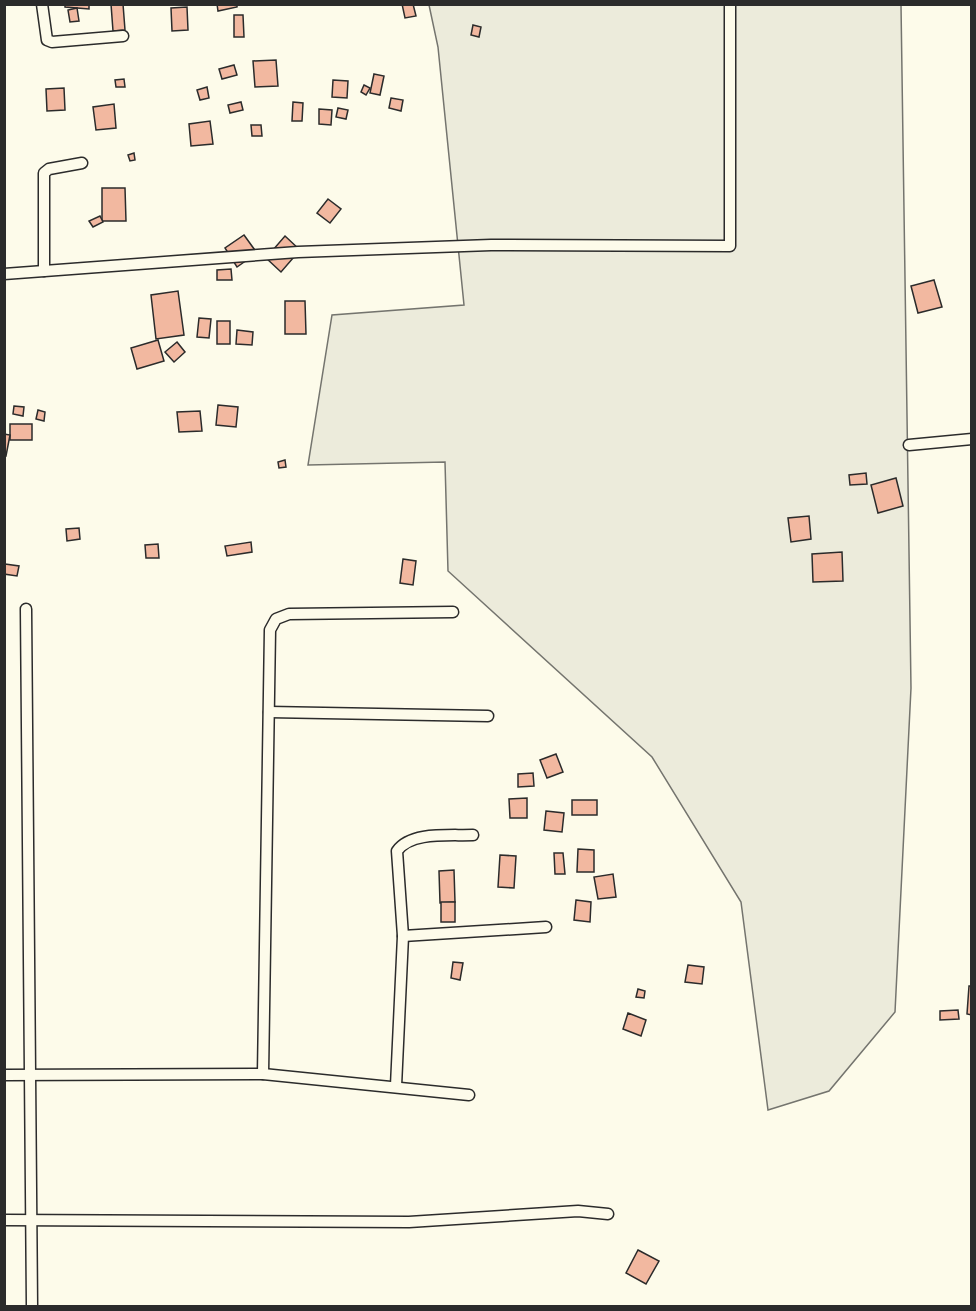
<svg xmlns="http://www.w3.org/2000/svg" width="976" height="1311" font-family="'Titillium Web',sans-serif">
<style>
.green{fill:#ecebdb;stroke:#74746e;stroke-width:1.5}
.building{fill:#f2b8a0;stroke:#2b2b2b;stroke-width:1.5}
.lines{fill:none;stroke-linecap:round;stroke-linejoin:round}
.minor-casing{stroke:#2b2b2b;stroke-width:13}
.minor{stroke:#fdfbea;stroke-width:10}
</style>
<rect width="100%" height="100%" fill="#fdfbea"/>
<!-- green -->
<polygon class="green" points="429,5 901,5 911,688 895,1012 829,1091 768,1110 741,902 652,757 448,571 445,462 308,465 332,315 464,305 438,47"/>
<!-- building -->
<g class="building">
<polygon points="65,4 89,4 89,9 65,7"/>
<polygon points="111,4 123,4 125,30 113,31"/>
<polygon points="217,4 237,4 237,7 218,11"/>
<polygon points="402,4 413,4 416,16 405,18"/>
<polygon points="187,7 188,30 172,31 171,8"/>
<polygon points="77,8 79,21 70,22 68,10"/>
<polygon points="234,15 243,15 244,37 234,37"/>
<polygon points="473,25 481,27 479,37 471,35"/>
<polygon points="276,60 278,86 255,87 253,61"/>
<polygon points="234,65 237,75 222,79 219,69"/>
<polygon points="374,74 384,76 380,95 370,93"/>
<polygon points="124,79 125,87 116,87 115,80"/>
<polygon points="333,80 348,81 347,98 332,97"/>
<polygon points="364,85 370,88 366,95 361,92"/>
<polygon points="207,87 209,98 200,100 197,90"/>
<polygon points="64,88 65,110 47,111 46,89"/>
<polygon points="391,98 403,100 401,111 389,108"/>
<polygon points="241,102 243,110 230,113 228,105"/>
<polygon points="293,102 303,103 302,121 292,121"/>
<polygon points="114,104 116,128 96,130 93,107"/>
<polygon points="338,108 348,110 346,119 336,117"/>
<polygon points="319,109 332,110 331,125 319,124"/>
<polygon points="210,121 213,144 191,146 189,124"/>
<polygon points="251,125 261,125 262,136 252,136"/>
<polygon points="134,153 135,160 130,161 128,155"/>
<polygon points="102,188 125,188 126,221 102,221"/>
<polygon points="328,199 341,209 330,223 317,213"/>
<polygon points="100,216 103,222 93,227 89,221"/>
<polygon points="244,235 257,253 237,267 225,248"/>
<polygon points="285,236 300,250 281,272 266,258"/>
<polygon points="231,269 232,280 217,280 217,270"/>
<polygon points="934,280 942,307 918,313 911,286"/>
<polygon points="178,291 184,335 156,339 151,295"/>
<polygon points="285,301 305,301 306,334 285,334"/>
<polygon points="199,318 211,319 209,338 197,337"/>
<rect x="217" y="321" width="13" height="23"/>
<polygon points="237,330 253,332 252,345 236,344"/>
<polygon points="158,340 164,361 137,369 131,348"/>
<polygon points="177,342 185,352 174,362 165,352"/>
<polygon points="218,405 238,407 236,427 216,425"/>
<polygon points="14,406 24,407 23,416 13,414"/>
<polygon points="38,410 45,412 44,421 36,419"/>
<polygon points="200,411 202,431 179,432 177,412"/>
<rect x="10" y="424" width="22" height="16"/>
<polygon points="4,434 10,435 6,456 4,455"/>
<polygon points="285,460 286,467 279,468 278,462"/>
<polygon points="866,473 867,484 850,485 849,475"/>
<polygon points="896,478 903,506 878,513 871,485"/>
<polygon points="809,516 811,539 791,542 788,518"/>
<polygon points="79,528 80,539 67,541 66,529"/>
<polygon points="251,542 252,552 227,556 225,546"/>
<polygon points="158,544 159,558 146,558 145,545"/>
<polygon points="842,552 843,581 813,582 812,554"/>
<polygon points="403,559 416,561 413,585 400,583"/>
<polygon points="5,564 19,566 17,576 4,574"/>
<polygon points="556,754 563,772 547,778 540,760"/>
<polygon points="533,773 534,786 518,787 518,774"/>
<polygon points="527,798 527,818 510,818 509,799"/>
<rect x="572" y="800" width="25" height="15"/>
<polygon points="546,811 564,813 562,832 544,830"/>
<polygon points="578,849 594,850 594,872 577,872"/>
<polygon points="554,853 563,853 565,874 555,874"/>
<polygon points="500,855 516,856 514,888 498,887"/>
<polygon points="454,870 455,902 440,903 439,871"/>
<polygon points="613,874 616,897 598,899 594,877"/>
<polygon points="576,900 591,902 590,922 574,920"/>
<rect x="441" y="902" width="14" height="20"/>
<polygon points="453,962 463,963 460,980 451,978"/>
<polygon points="688,965 704,967 702,984 685,982"/>
<polygon points="969,986 972,986 972,1015 967,1014"/>
<polygon points="638,989 645,991 644,998 636,997"/>
<polygon points="958,1010 959,1019 940,1020 940,1011"/>
<polygon points="628,1013 646,1020 641,1036 623,1029"/>
<polygon points="638,1250 659,1261 646,1284 626,1273"/>
</g>
<g class="lines">
<!-- minor casing -->
<g class="minor-casing">
<g id="minor">
<polyline points="42,4 47,40 52,42 123,36"/>
<polyline points="44,271 44,173 49,169 82,163"/>
<polyline points="4,274 298,252 491,245 730,246 730,4"/>
<polyline points="909,445 972,439"/>
<polyline points="26,609 32,1306"/>
<polyline points="269,712 488,716"/>
<polyline points="403,936 546,927"/>
<polyline points="263,1074 270,630 276,619 289,614 453,612"/>
<polyline points="4,1075 263,1074 469,1095"/>
<path d="M396,1086L403,936L397,851C411,831 450,836 473,835"/>
<polyline points="4,1220 409,1222 578,1211 608,1214"/>
</g>
</g>
<!-- minor -->
<use href="#minor" class="minor"/>
</g>
<!-- border -->
<rect width="976" height="1311" fill="none" stroke="#2b2b2b" stroke-width="12"/>
</svg>
